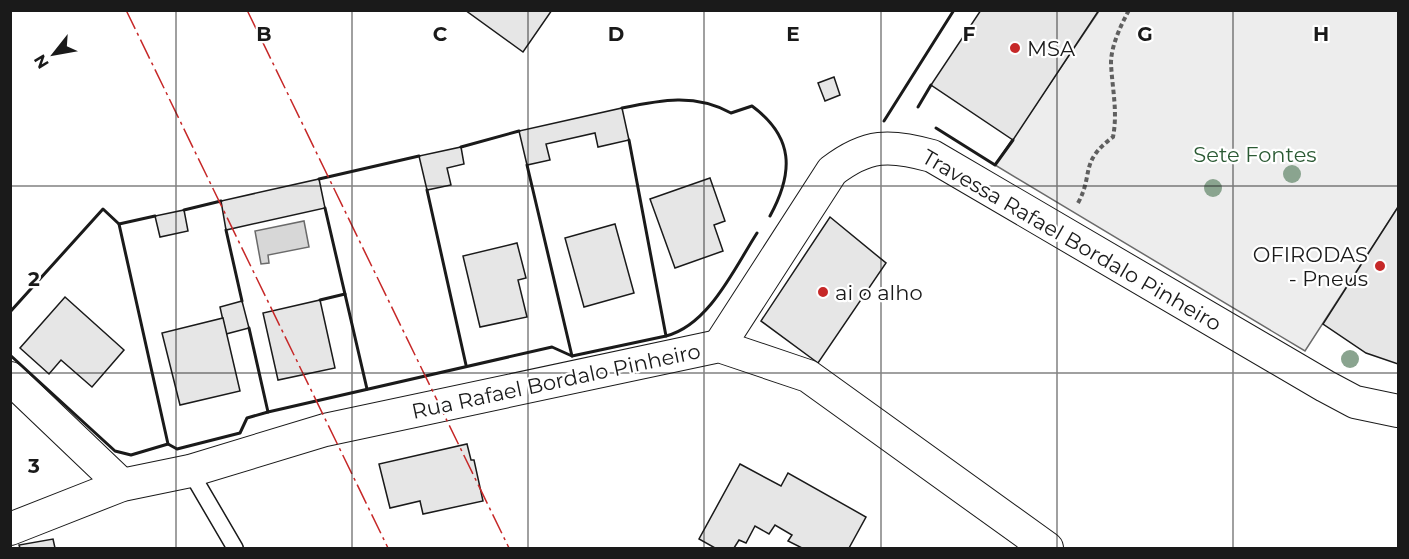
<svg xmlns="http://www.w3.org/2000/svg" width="1409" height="559" font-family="Montserrat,sans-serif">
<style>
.built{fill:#ededed;stroke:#6a6a6a;stroke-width:1.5}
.water{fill:#d7d7d7;stroke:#6a6a6a;stroke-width:1.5}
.building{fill:#e6e6e6;stroke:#1a1a1a;stroke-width:1.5}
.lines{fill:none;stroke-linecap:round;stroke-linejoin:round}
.lane-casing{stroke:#1a1a1a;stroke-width:18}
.street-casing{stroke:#1a1a1a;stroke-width:34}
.path{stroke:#5f5f5f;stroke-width:4;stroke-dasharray:4.5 3;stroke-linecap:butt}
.lane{stroke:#fff;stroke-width:15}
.street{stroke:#fff;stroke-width:32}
.wall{stroke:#1a1a1a;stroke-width:3}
.power{stroke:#c62828;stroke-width:1.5;stroke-dasharray:21 4.5 3 4.5;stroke-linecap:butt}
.tree{fill:#8aa48f}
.grid{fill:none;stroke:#1a1a1a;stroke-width:1.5;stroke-opacity:0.55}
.poi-dot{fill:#c62828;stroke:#fff;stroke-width:2}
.labels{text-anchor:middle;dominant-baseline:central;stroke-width:4.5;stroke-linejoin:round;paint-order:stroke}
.poi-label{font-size:21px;fill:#1a1a1a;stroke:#fff;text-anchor:start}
.park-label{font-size:21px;fill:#2b5a34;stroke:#fff}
.street-label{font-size:21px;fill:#1a1a1a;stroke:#fff}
.grid-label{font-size:20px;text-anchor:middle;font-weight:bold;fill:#1a1a1a;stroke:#fff;stroke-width:4.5;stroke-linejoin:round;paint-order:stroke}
</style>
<rect width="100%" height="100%" fill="#fff"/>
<!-- built -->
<polygon class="built" points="1099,11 1398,11 1398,207 1305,351 995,165"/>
<!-- water -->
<polygon class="water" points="304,221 309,247 268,255 269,263 261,264 255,231"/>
<!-- building -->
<g class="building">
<polygon points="465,10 552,10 523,52"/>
<polygon points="981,10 1099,10 1013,140 931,85"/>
<polygon points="834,77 840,95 825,101 818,83"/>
<polygon points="622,108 629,140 598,147 595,133 546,144 550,160 527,165 519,131"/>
<polygon points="461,147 464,164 447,168 451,185 427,190 419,156"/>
<polygon points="710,178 725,221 714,225 723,251 675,268 650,199"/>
<polygon points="319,179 325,208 226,230 221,201"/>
<polygon points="1398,207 1398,364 1366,353 1323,324"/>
<polygon points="184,210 188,231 160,237 155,216"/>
<polygon points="830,217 886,263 818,363 761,321"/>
<polygon points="615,224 634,293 584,307 565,238"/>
<polygon points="517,243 526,278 518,280 527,317 480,327 463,256"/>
<polygon points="65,297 124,350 92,387 61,360 49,374 20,348"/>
<polygon points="320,300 335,368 278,380 263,313"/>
<polygon points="242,301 249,328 226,334 220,307"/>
<polygon points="223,318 240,391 180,405 162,333"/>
<polygon points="467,444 471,460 474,460 483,501 423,514 420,501 390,508 379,464"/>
<polygon points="740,464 781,486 788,473 866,517 849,548 802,548 788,541 792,535 775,525 769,534 755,526 746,543 739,540 734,548 715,548 699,539"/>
<polygon points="53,539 55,548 20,548 19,545"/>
</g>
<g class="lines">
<!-- lane casing -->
<g class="lane-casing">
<polyline id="lane" points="190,471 235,548"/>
</g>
<!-- street casing -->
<g class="street-casing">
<g id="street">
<path d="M719,346L832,171C867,144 890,144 932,156L1325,386L1355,402L1398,411"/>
<polyline points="10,378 122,485"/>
<polyline points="10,529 122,485 190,471 325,430 719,346 808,376 1047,548"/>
</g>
</g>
<!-- path -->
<path class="path" d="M1078,203C1094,174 1079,162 1113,137C1118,111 1112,88 1111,63C1111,46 1121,25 1129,10"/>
<!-- lane -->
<use href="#lane" class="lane"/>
<!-- street -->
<use href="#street" class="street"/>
<!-- wall -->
<g class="wall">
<polyline points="918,107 931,85"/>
<path d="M622,108C661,100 695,93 731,113L752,106C794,137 794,172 770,216"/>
<polyline points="884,121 954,10"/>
<polyline points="936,128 995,165 1013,140"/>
<polyline points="461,147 519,131"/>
<polyline points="527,165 572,356"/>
<polyline points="319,179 419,156"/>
<polyline points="427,190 466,365"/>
<polyline points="325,208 367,389"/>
<polyline points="184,210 221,201"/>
<polyline points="119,224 155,216"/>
<polyline points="226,230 242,301"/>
<polyline points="320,300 345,294"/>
<polyline points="10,312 103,209 119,224 168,444 131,455 115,451 10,355"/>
<polyline points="249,328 268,412 552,347 572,356 666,336 629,140"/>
<path d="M666,336C709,325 734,269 757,233"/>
<polyline points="168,444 177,449 240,433 247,418 268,412"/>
</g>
<!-- power -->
<g class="power">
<polyline points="126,10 388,548"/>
<polyline points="247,10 509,548"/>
</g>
</g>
<!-- trees -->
<g class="tree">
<circle cx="1292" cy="174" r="9"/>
<circle cx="1213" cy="188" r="9"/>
<circle cx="1350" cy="359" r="9"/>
</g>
<!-- grid -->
<path class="grid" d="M176,10V548M352,10V548M528,10V548M704,10V548M881,10V548M1057,10V548M1233,10V548M10,186H1398M10,373H1398"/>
<!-- markers -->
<g class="poi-dot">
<circle cx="1015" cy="48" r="6"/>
<circle cx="1380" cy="266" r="6"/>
<circle cx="823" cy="292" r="6"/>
</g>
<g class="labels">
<!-- poi labels -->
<g class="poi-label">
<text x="1027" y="48">MSA</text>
<text x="1368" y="254" text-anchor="end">OFIRODAS<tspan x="1368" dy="24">- Pneus</tspan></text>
<text x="835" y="292">ai o alho</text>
</g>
<!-- park labels -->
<g class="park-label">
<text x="1255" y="154">Sete Fontes</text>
</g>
<!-- street labels -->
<g class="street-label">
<text transform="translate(1072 240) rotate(30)">Travessa Rafael Bordalo Pinheiro</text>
<text transform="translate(556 381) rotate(-12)">Rua Rafael Bordalo Pinheiro</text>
</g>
</g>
<g class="grid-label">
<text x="264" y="41">B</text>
<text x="440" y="41">C</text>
<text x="616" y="41">D</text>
<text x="793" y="41">E</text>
<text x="969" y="41">F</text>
<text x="1145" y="41">G</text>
<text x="1321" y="41">H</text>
<text x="34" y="286">2</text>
<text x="34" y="473">3</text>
</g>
<!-- border -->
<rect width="1409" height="559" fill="none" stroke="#1a1a1a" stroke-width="24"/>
<!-- north arrow -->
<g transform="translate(54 54) rotate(239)" stroke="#ffffff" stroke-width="4.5" paint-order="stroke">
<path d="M0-4.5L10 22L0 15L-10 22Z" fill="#1a1a1a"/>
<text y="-9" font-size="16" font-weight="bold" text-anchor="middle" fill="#1a1a1a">N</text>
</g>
</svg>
